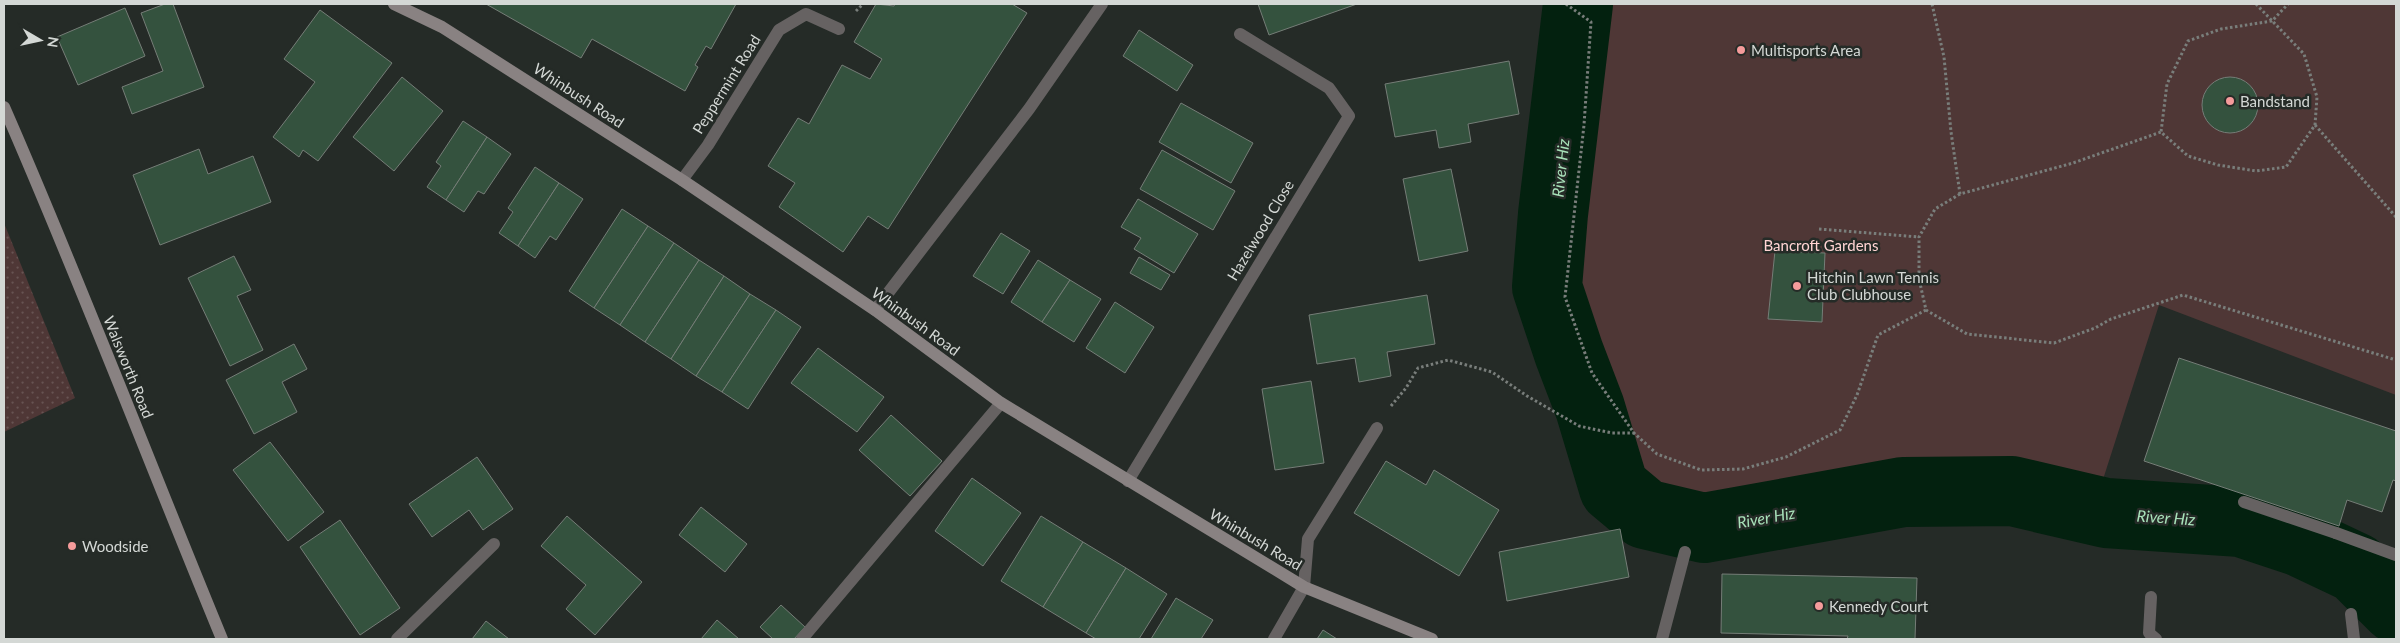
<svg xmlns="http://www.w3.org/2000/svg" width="2400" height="643" font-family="Lato,sans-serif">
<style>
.grass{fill:url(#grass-dots)}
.park{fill:#4f3736}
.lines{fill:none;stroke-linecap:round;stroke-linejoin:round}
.river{stroke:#03210f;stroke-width:70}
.building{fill:#34523e;stroke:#757d77}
.path{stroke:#797e7b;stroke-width:3;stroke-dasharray:2.5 2.5;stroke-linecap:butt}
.lane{stroke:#666262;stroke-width:12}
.street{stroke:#666262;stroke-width:12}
.secondary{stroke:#898282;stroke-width:12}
.poi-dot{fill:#f59b9b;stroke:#252b27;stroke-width:2}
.labels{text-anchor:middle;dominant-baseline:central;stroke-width:5;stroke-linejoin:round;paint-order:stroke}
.poi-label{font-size:15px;fill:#d4d8d5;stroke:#252b27;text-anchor:start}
.street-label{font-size:15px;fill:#d4d8d5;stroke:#252b27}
.park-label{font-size:15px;fill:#ffd4d3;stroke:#252b27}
.water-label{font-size:16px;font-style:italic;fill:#a8e1b9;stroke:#252b27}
</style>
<defs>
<pattern id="grass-dots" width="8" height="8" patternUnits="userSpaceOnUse" patternTransform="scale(1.25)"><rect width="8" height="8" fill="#4f3736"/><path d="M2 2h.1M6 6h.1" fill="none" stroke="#675352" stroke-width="1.8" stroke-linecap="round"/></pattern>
</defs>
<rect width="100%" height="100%" fill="#252b27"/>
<!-- grass -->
<polygon class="grass" points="4,223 75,398 4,432"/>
<!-- park -->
<polygon class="park" points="1594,4 2396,4 2396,395 2159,305 2098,495 2004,469 1899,474 1713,519 1632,484 1619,402 1591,347 1575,297 1593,97"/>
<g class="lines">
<!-- river -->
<polyline class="river" points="1578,4 1553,214 1547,287 1569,353 1590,408 1614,488 1645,514 1704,528 1903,492 2012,491 2106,513 2241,522 2301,542 2356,568 2396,608"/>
</g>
<!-- building -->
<g class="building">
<polygon points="165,4 173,4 204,87 132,114 122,87 163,71 141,13"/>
<polygon points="486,4 736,4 711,49 706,46 695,65 698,67 685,91 592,39 581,58"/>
<polygon points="876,4 894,6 895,4 1012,4 1027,13 888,229 868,216 843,252 779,207 795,183 768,166 798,118 809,124 842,65 870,79 882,59 854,42"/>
<polygon points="1258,4 1357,4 1269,35"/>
<polygon points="125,8 145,56 78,85 57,37"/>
<polygon points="320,10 392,63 318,161 303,150 299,157 273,137 315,82 284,59"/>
<polygon points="1139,30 1193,65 1177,91 1123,56"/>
<polygon points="1509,61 1519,114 1468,124 1471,142 1439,148 1436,130 1395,137 1385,84"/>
<polygon points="402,77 443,111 394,171 353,137"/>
<circle cx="2230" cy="105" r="28"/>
<polygon points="1181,103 1253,143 1231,183 1159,142"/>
<polygon points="463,121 487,137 446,200 427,187 441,166 436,162"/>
<polygon points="487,137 511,154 484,194 478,191 464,212 446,200"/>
<polygon points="199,149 208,174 253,156 271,202 160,245 133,175"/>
<polygon points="1162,150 1235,191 1213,230 1140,189"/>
<polygon points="535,167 559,183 518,246 499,233 513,212 508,208"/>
<polygon points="1451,169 1468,251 1419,261 1403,179"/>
<polygon points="559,183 583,199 556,240 550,236 535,258 518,246"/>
<polygon points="1138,199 1198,234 1174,273 1134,249 1141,238 1121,227"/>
<polygon points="622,209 648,226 594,308 569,291"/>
<polygon points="648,226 674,243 620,325 594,308"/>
<polygon points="1001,233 1030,251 1003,294 973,276"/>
<polygon points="674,243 699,260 645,342 620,325"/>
<polygon points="1775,251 1825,253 1822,322 1768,319"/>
<polygon points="234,256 251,290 237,296 263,350 230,366 188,278"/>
<polygon points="1139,257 1170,275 1161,290 1130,273"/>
<polygon points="699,260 724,276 671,359 645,342"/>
<polygon points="1038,260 1070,280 1042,322 1011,302"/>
<polygon points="724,276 750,294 696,376 671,359"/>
<polygon points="1070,280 1101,299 1074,342 1042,322"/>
<polygon points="750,294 776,310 722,392 696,376"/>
<polygon points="1427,295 1435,344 1387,352 1391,376 1359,382 1355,358 1317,364 1309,315"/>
<polygon points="1115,302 1154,327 1125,373 1086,348"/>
<polygon points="776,310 801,327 748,409 722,392"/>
<polygon points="294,344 307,369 282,382 297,412 254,434 226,380"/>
<polygon points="818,348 884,397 857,432 791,383"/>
<polygon points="2179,358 2396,431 2396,481 2393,480 2382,512 2347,500 2339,526 2144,461"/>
<polygon points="1311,381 1324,463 1275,470 1262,389"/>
<polygon points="891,415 942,461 910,496 859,450"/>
<polygon points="270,442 324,512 288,541 233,470"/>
<polygon points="477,457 513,509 483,530 469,510 432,537 409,504"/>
<polygon points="1386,461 1426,485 1434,470 1499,510 1459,576 1354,513"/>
<polygon points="972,478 1021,513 983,566 935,531"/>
<polygon points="701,507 747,544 725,572 679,535"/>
<polygon points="567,516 642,582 595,635 566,609 586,585 541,546"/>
<polygon points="1041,516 1083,542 1043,607 1001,581"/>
<polygon points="340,520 400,608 360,635 300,547"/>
<polygon points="1620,529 1629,577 1507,601 1499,552"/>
<polygon points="1083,542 1126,568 1086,633 1043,607"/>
<polygon points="1126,568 1167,594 1139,639 1096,639 1086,633"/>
<polygon points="1722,574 1917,578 1915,639 1847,639 1848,636 1721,633"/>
<polygon points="1176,598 1213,620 1201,639 1151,639"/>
<polygon points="781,605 805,627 794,639 773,639 760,627"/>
<polygon points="717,620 739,639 701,639"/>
<polygon points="486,621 509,639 472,639"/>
<polygon points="1323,630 1337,639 1317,639"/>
</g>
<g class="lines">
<!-- path -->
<g class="path">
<polyline points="1566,4 1591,22 1584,125 1565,297 1592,373 1634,433 1657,454 1701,470 1743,469 1786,457 1840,430 1857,395 1878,335 1926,310"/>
<polyline points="1932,4 1944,57 1951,132 1960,194 2073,163 2161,132"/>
<polyline points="2256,4 2304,54 2317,97 2315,125 2286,167 2256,171 2218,165 2188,156 2161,132 2167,84 2188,41 2221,29 2272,21 2288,4"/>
<polyline points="856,11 863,4"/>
<polyline points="2315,125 2396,217"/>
<polyline points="1960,194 1935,209 1919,237 1919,279 1926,310 1967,334 2054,343 2095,328 2111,319 2183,295 2396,360"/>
<polyline points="1819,229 1919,237"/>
<polyline points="1391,406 1406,388 1418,368 1448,360 1492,372 1527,396 1579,426 1612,433 1634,433"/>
</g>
<!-- lane -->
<g class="lane">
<polyline points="875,310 1029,109 1102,4"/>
<polyline points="2244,502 2336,533"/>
<polyline points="1304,587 1308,539 1377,428"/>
<polyline points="802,639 1001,403"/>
<polyline points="1662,639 1685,552"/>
</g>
<!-- street -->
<g class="street">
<polyline points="682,180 708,145 779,30 806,14 839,29"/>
<polyline points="1128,481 1349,116 1329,88 1240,34"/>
<polyline points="2336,533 2396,555"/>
<polyline points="2151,597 2149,633 2156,639"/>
<polyline points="2351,614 2354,639"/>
<polyline points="397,639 494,544"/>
<polyline points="1274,639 1304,587"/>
</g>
<!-- secondary -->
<g class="secondary">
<polyline points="394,4 442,27 682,180 875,310 1001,403 1304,587 1432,639"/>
<path d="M4,107C81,283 149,462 222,639"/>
</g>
</g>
<!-- markers -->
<g class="poi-dot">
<circle cx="1741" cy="50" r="5"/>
<circle cx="2230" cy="101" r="5"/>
<circle cx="1797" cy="286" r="5"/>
<circle cx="72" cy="546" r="5"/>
<circle cx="1819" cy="606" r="5"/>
</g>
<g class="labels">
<!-- poi labels -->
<g class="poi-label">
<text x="1751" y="50">Multisports Area</text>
<text x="2240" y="101">Bandstand</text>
<text x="1807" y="277">Hitchin Lawn Tennis<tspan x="1807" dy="17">Club Clubhouse</tspan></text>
<text x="82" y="546">Woodside</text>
<text x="1829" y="606">Kennedy Court</text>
</g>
<!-- street labels -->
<g class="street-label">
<text transform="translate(726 84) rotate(-58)">Peppermint Road</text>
<text transform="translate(579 95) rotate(33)">Whinbush Road</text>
<text transform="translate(1260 230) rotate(-59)">Hazelwood Close</text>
<text transform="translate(916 321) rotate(36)">Whinbush Road</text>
<text transform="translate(129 367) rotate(68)">Walsworth Road</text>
<text transform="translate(1256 539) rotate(31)">Whinbush Road</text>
</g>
<!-- park labels -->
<g class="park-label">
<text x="1821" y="245">Bancroft Gardens</text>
</g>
<!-- water labels -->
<g class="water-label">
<text transform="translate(1560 168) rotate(-84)">River Hiz</text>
<text transform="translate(1766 517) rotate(-10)">River Hiz</text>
<text transform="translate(2166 517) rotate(4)">River Hiz</text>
</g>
</g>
<!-- border -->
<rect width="2400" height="643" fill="none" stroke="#d4d8d5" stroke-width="10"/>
<!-- north arrow -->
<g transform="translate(40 40) rotate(99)" stroke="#252b27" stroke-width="4" paint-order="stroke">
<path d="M0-4L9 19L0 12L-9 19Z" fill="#d4d8d5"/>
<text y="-8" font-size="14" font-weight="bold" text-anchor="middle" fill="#d4d8d5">N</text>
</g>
</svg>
